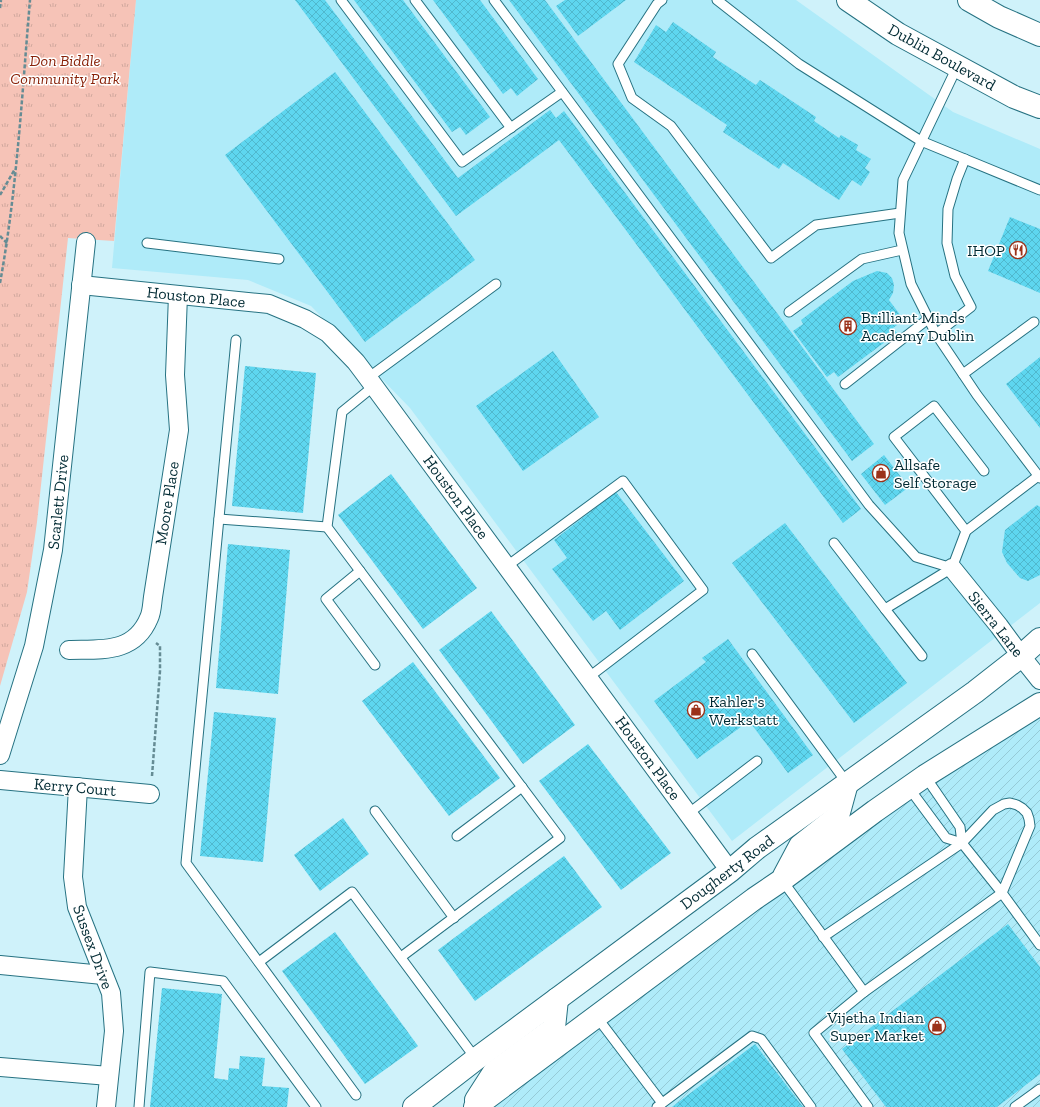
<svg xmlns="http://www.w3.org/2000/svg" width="1040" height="1107" font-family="'Zilla Slab',serif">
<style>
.built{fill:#afebf9}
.industrial{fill:url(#industrial-furrows)}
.grass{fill:url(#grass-tufts)}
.building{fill:url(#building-cross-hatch)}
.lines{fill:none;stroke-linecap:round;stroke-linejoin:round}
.service-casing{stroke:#267282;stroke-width:11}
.minor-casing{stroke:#267282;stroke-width:20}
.secondary-casing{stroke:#267282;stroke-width:24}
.primary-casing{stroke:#267282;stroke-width:24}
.path{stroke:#658c94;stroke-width:2.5;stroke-dasharray:4 2;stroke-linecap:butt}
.service{stroke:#fff;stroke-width:9}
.minor{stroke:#fff;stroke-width:18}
.secondary{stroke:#fff;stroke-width:22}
.primary{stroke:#fff;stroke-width:22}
.labels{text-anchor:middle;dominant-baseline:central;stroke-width:3;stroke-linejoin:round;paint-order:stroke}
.street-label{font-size:16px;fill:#002a33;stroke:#fff}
.park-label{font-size:16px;font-style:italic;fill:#892209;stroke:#fff}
.poi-label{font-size:16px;fill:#002a33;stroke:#fff;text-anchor:start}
</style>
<defs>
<pattern id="industrial-furrows" width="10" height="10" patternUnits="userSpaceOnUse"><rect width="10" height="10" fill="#afebf9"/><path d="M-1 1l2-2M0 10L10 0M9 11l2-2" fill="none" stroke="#95cad6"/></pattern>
<pattern id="grass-tufts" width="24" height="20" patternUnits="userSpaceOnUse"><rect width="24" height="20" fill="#f6c3b7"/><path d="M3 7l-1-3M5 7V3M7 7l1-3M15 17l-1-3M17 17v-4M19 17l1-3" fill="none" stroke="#d1a89e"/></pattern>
<pattern id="building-cross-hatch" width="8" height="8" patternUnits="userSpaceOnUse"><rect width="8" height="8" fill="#5ed6ef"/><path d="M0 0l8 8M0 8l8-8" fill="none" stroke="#50b8cd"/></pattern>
</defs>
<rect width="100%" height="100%" fill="#cff2fa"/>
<!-- built -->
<polygon class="built" points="136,0 796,0 953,112 1040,149 1040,603 732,841 410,408 311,306 248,280 112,268"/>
<!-- industrial -->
<polygon class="industrial" points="1040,704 1040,1107 475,1107"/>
<!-- grass -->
<polygon class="grass" points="0,0 136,0 114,241 68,238 37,522 27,592 0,686"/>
<!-- building -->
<g class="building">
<polygon points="295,0 325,0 458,178 550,110 556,118 564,111 861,509 843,523 559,140 456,216"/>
<polygon points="354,0 403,0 490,117 466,135 460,127 452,132"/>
<polygon points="433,0 480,0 538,79 517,96 511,88 503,94"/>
<polygon points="509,0 545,0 874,444 852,461"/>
<polygon points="565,0 626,0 578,36 556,6"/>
<polygon points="673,22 716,52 713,57 756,85 760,80 816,117 814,121 839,138 841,135 858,145 856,150 871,159 865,168 870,172 861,186 852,180 839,200 783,163 779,169 723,132 727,125 634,62 656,25 666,32"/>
<polygon points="335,72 475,260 365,342 225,155"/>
<polygon points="1010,217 1040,229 1040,293 988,271"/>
<polygon points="877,271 887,273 892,278 894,285 893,293 889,300 904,320 893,328 897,333 838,377 834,372 827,377 793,331 803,324 801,320 853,281"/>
<polygon points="553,351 599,417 523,471 476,406"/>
<polygon points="1040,357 1040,428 1006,384"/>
<polygon points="245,366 316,373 303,513 232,506"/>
<polygon points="884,455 909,487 885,505 861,474"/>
<polygon points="391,474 477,588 423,629 338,515"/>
<polygon points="616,492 684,581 620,630 606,611 593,621 552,569 567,558 554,540"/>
<polygon points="1037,505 1040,507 1040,575 1028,581 1020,578 1007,563 1002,552 1005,530"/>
<polygon points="785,523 907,683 854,723 732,563"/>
<polygon points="228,544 290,550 278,694 216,688"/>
<polygon points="491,611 575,725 523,764 439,650"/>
<polygon points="728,639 813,755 788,773 749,721 697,759 654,701 706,662 702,658"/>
<polygon points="413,662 500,778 449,816 362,701"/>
<polygon points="214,712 276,718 263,862 200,856"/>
<polygon points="588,744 671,853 621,890 539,781"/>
<polygon points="343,818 369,854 320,891 294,855"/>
<polygon points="564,856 602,907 475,1001 438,950"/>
<polygon points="1008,924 1040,967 1040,1074 997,1107 886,1107 842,1049"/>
<polygon points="335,932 418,1046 365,1084 282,971"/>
<polygon points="162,988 222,994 214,1078 228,1080 229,1068 239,1069 240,1056 265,1058 262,1086 289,1088 287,1107 150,1107"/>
<polygon points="755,1044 803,1107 672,1107"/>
</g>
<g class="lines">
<!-- service casing -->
<g class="service-casing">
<g id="service">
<polyline points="341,0 462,162 562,92"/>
<polyline points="415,0 511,128"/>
<polyline points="494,0 869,505 916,557 952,568"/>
<polyline points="662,0 657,4 618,64 632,98 671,126 771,258 816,225 900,213"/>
<polyline points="717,0 799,64 921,141 1040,190"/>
<polyline points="957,67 903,180 899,233 911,284 936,334 977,395 1040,478"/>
<polyline points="147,243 279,259"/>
<polyline points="789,312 862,259 902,250"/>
<polyline points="936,334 971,307 955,276 947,243 948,209 957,179 965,159"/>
<polyline points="236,340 186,863 356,1095"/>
<polyline points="963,374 1034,322"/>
<polyline points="368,378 496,284"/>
<polyline points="845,384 928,319"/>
<polyline points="219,519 327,527"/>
<polyline points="966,531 894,437 934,406 984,471"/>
<polyline points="834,543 885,609 952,568 966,531 1038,476"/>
<polyline points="507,566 623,481 703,590 589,677"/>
<polyline points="360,571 327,527 342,412 374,386"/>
<polyline points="885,609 922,656"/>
<polyline points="752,654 847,783"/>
<polyline points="375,665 326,599 360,571 560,838 401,957"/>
<polyline points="909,788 946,838 962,843"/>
<polyline points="375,811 454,918"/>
<polyline points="689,813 757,761"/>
<polyline points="457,836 522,787"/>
<polyline points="782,880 864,992"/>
<polyline points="823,937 962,843 993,810 1004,804 1010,803 1017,805 1022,808 1027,813 1029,819 1030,826 1002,893 962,843 960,827 925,776"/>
<polyline points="259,962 352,892 476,1059"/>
<polyline points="596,1016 662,1103"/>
<polyline points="139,1107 150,972 223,981 316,1107"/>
<polyline points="657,1107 752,1036 761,1039 811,1107"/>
<polyline points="868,1107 814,1033 864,992 1002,893 1040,945"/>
<polyline points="1015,1107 1040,1089"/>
</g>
</g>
<!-- minor casing -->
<g class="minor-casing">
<g id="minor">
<polyline points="81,285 269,304 305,319 328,333 356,362 368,378 730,871"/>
<polyline points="952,568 999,626 1021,656 1040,680"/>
<path d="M69,650C101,649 134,654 149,618C152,612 152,604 153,597L179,430L175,375L178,295"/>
<polyline points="0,755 34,646 53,550 86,242"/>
<polyline points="0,780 150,794"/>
<polyline points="78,787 73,877 77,907 111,993 114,1031 106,1107"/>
<polyline points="0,965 103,975"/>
<polyline points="0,1067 109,1076"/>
</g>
</g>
<!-- secondary casing -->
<g class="secondary-casing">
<g id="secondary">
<polyline points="784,876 800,846 838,816 847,783"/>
<polyline points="476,1100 494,1072 554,1028 557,999"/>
<polyline points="414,1107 476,1059 730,871 757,848 975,692 1021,656 1040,639"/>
<polyline points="475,1107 754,899 782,880 875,811 925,776 1040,704"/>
</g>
</g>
<!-- primary casing -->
<g class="primary-casing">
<g id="primary">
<polyline points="848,0 898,34 1014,97 1040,107"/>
<polyline points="969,0 999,17 1040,35"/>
</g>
</g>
<!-- path -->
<g class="path">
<polyline points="0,8 1,0"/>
<polyline points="0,195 15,169"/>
<polyline points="0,236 7,243"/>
<path d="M0,283C17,190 22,94 30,0"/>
<polyline points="152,776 160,671 160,646 156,643"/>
</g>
<!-- service -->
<use href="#service" class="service"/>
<!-- minor -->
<use href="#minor" class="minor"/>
<!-- secondary -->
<use href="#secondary" class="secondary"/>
<!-- primary -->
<use href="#primary" class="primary"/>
</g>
<!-- icons -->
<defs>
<g id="restaurant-ring" transform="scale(0.9)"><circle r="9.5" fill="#fff" stroke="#9b321a" stroke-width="1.5"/><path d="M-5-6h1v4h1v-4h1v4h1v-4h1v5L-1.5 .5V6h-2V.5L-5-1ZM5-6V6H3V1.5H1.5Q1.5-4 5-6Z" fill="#9b321a"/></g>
<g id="building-ring" transform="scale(0.9)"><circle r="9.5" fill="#fff" stroke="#9b321a" stroke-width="1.5"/><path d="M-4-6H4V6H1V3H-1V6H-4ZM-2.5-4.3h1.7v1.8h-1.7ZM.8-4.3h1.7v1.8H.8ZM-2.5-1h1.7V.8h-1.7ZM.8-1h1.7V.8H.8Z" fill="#9b321a"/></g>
<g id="shop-ring" transform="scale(0.9)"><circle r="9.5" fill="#fff" stroke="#9b321a" stroke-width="1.5"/><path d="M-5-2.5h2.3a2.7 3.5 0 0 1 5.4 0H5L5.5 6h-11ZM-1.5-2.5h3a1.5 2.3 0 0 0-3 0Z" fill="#9b321a"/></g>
</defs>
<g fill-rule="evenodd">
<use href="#restaurant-ring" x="1018" y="250"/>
<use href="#building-ring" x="848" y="326"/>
<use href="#shop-ring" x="881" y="473"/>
<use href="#shop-ring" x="696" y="710"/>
<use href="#shop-ring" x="937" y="1026"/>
</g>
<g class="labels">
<!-- street labels -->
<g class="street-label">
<text transform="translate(942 57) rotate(29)">Dublin Boulevard</text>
<text transform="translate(196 297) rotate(6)">Houston Place</text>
<text transform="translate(456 497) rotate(54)">Houston Place</text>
<text transform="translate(58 502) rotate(-84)">Scarlett Drive</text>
<text transform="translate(167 503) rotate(-81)">Moore Place</text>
<text transform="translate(996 624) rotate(52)">Sierra Lane</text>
<text transform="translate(648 758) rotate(54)">Houston Place</text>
<text transform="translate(75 787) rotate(5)">Kerry Court</text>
<text transform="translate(727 872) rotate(-37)">Dougherty Road</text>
<text transform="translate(93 947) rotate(70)">Sussex Drive</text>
</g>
<!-- park labels -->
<g class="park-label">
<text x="65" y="60">Don Biddle<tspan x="65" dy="18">Community Park</tspan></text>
</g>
<!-- poi labels -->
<g class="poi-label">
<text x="1005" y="250" text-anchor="end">IHOP</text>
<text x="861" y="317">Brilliant Minds<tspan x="861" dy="18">Academy Dublin</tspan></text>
<text x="894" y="464">Allsafe<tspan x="894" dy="18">Self Storage</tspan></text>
<text x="709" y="701">Kahler's<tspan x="709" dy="18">Werkstatt</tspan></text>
<text x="924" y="1017" text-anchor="end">Vijetha Indian<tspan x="924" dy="18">Super Market</tspan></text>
</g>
</g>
</svg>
